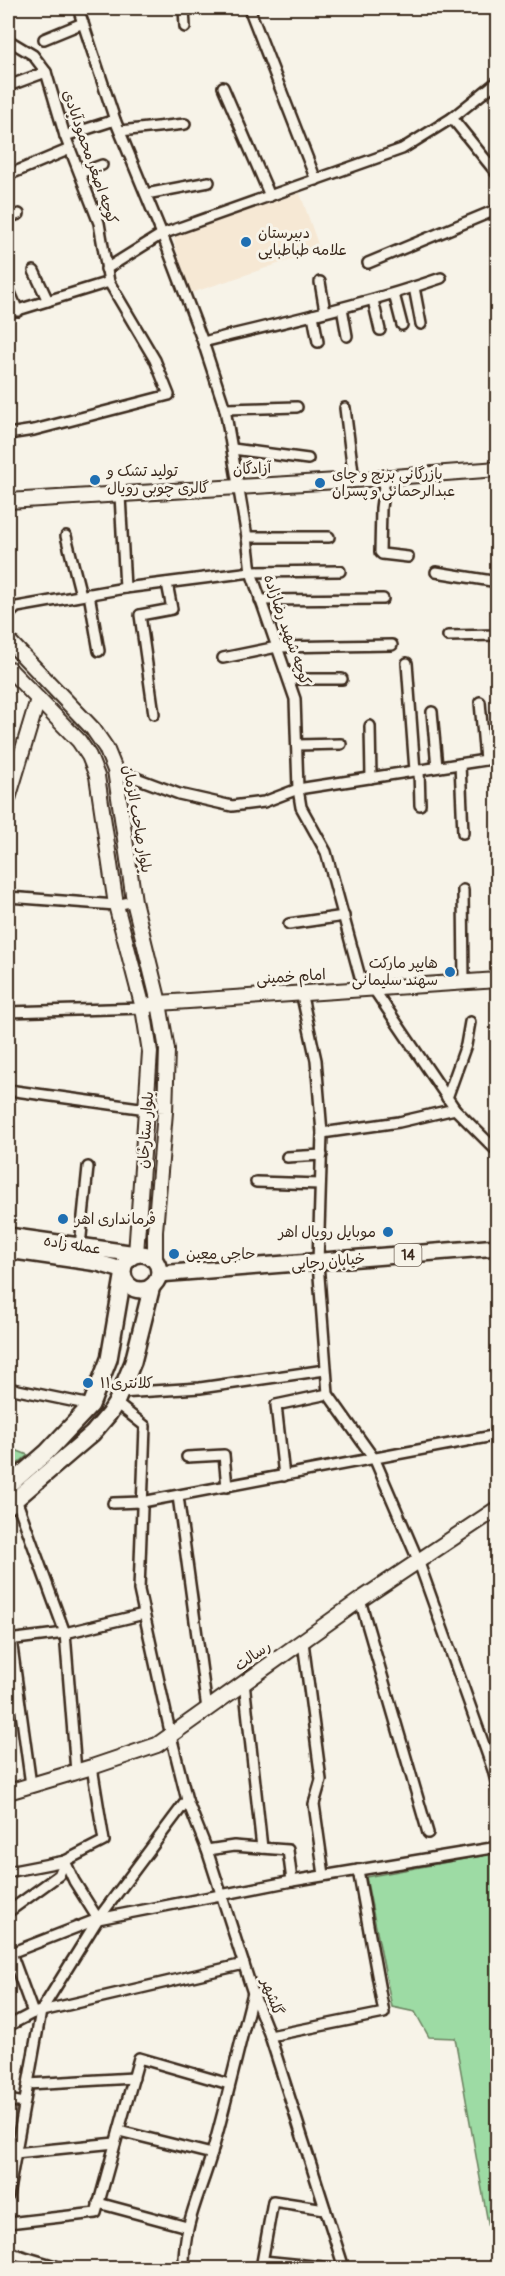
<svg xmlns="http://www.w3.org/2000/svg" width="505" height="2276" font-family="Pangolin,'Playpen Sans Arabic',sans-serif">
<style>
.built{fill:#f6e8d4}
.green{fill:#9ddba4;stroke:#6c8261;stroke-width:1.5}
.lines{fill:none;stroke-linecap:round;stroke-linejoin:round}
.street-casing{stroke:#3b2a1e;stroke-width:14}
.secondary-casing{stroke:#3b2a1e;stroke-width:18}
.primary-casing{stroke:#3b2a1e;stroke-width:20}
.street{stroke:#f7f3e8;stroke-width:9}
.secondary{stroke:#f7f3e8;stroke-width:14}
.primary{stroke:#f7f3e8;stroke-width:15}
.poi-dot{fill:#1f6fb2;stroke:#f7f3e8;stroke-width:2}
.labels{text-anchor:middle;dominant-baseline:central;stroke-width:6;stroke-linejoin:round;paint-order:stroke}
.shield{fill:#f7f3e8;stroke:#73665b;stroke-width:1.5}
.shield-label{font-size:14px;font-weight:bold;fill:#3b2a1e}
.street-label{font-size:15px;fill:#3b2a1e;stroke:#f7f3e8}
.poi-label{font-size:15px;fill:#3b2a1e;stroke:#f7f3e8;text-anchor:start}
</style>
<rect width="100%" height="100%" fill="#f7f3e8"/>
<filter id="ink" filterUnits="userSpaceOnUse"><feTurbulence type="fractalNoise" baseFrequency=".0167" numOctaves="2"/><feDisplacementMap in="SourceGraphic" scale="12" xChannelSelector="R" yChannelSelector="G"/><feConvolveMatrix kernelMatrix="1 2 1 2 8 2 1 2 1" color-interpolation-filters="sRGB"/></filter>
<g filter="url(#ink)">
<!-- built -->
<polygon class="built" points="300,193 320,250 191,293 175,246 174,239 179,233"/>
<!-- green -->
<g class="green">
<polygon points="8,1447 28,1455 8,1472"/>
<polygon points="497,1853 498,2268 496,2268 455,2038 429,2037 415,2012 392,2007 366,1877"/>
</g>
<g class="lines">
<!-- street casing -->
<g class="street-casing">
<g id="street">
<polyline points="78,8 115,120 162,234 203,342 225,409 247,537 251,572 295,699 298,789 301,807 326,852 363,988"/>
<polyline points="184,8 185,27"/>
<polyline points="249,8 316,180"/>
<polyline points="44,39 83,23"/>
<polyline points="8,40 33,55 46,72 65,136 99,223 109,282 155,360 169,395 34,430 8,434"/>
<polyline points="8,86 46,72"/>
<polyline points="223,87 270,196"/>
<polyline points="452,118 498,175"/>
<polyline points="120,131 185,124"/>
<polyline points="65,136 115,120"/>
<polyline points="80,173 102,165"/>
<polyline points="8,175 70,149"/>
<polyline points="146,194 209,182"/>
<polyline points="8,218 19,214"/>
<polyline points="368,263 498,209"/>
<polyline points="106,269 162,234 402,149 452,118 498,81"/>
<polyline points="34,271 48,301"/>
<polyline points="320,282 325,311"/>
<polyline points="414,287 421,324"/>
<polyline points="8,288 18,311"/>
<polyline points="394,294 402,325"/>
<polyline points="373,300 380,330"/>
<polyline points="342,308 347,336"/>
<polyline points="8,313 109,282"/>
<polyline points="313,315 318,342"/>
<path d="M203,342C283,322 363,305 441,278"/>
<polyline points="345,408 354,480"/>
<polyline points="225,409 297,407"/>
<polyline points="233,449 308,459"/>
<polyline points="385,478 381,508 380,552 382,554 408,557"/>
<polyline points="120,495 125,588"/>
<polyline points="66,536 81,595"/>
<polyline points="247,537 329,537"/>
<polyline points="436,572 498,582"/>
<polyline points="89,594 99,651"/>
<polyline points="260,600 383,599"/>
<polyline points="8,615 17,607 125,588 251,572 340,571"/>
<polyline points="448,636 498,635"/>
<polyline points="223,658 277,647 392,645"/>
<polyline points="407,663 415,771"/>
<polyline points="289,679 342,679"/>
<polyline points="480,702 485,760"/>
<polyline points="432,712 437,767"/>
<polyline points="154,714 140,615 172,609 167,583"/>
<polyline points="370,726 371,778"/>
<polyline points="297,745 341,744"/>
<polyline points="460,764 463,833"/>
<polyline points="115,770 179,794 232,806 264,802 298,789 498,758"/>
<polyline points="419,770 420,805"/>
<polyline points="463,890 464,981"/>
<polyline points="8,897 116,905 134,901"/>
<polyline points="289,924 344,916"/>
<polyline points="373,988 455,1109 498,1152"/>
<polyline points="301,992 316,1060 322,1133 318,1263 328,1394 375,1460 418,1560 493,1770 498,1790"/>
<polyline points="8,1012 143,1008"/>
<polyline points="8,1090 147,1109"/>
<polyline points="447,1098 466,1045 470,1022"/>
<polyline points="322,1133 399,1122 455,1109"/>
<polyline points="287,1157 322,1155"/>
<polyline points="256,1182 320,1184"/>
<polyline points="80,1246 88,1167"/>
<polyline points="8,1388 91,1405"/>
<polyline points="120,1393 200,1388 325,1370"/>
<polyline points="116,1403 145,1426 139,1590 171,1736 187,1800 207,1850 253,1993 270,2036 344,2268"/>
<polyline points="187,1457 224,1455 227,1487"/>
<polyline points="284,1476 276,1405 328,1394"/>
<polyline points="178,1496 207,1709"/>
<polyline points="16,1499 65,1633 76,1772"/>
<polyline points="113,1503 142,1502 498,1435"/>
<polyline points="360,1600 428,1833"/>
<polyline points="11,1639 31,1785"/>
<polyline points="8,1640 65,1633 144,1614"/>
<polyline points="303,1642 321,1780 314,1804 324,1875"/>
<polyline points="244,1682 262,1848"/>
<polyline points="207,1850 234,1846 288,1850 292,1881"/>
<polyline points="65,1861 74,1881 98,1919"/>
<polyline points="8,1872 65,1861 104,1841 92,1767"/>
<polyline points="8,1912 59,1875 65,1861"/>
<polyline points="11,1953 33,2013"/>
<polyline points="8,1954 98,1919 292,1881 498,1847"/>
<polyline points="8,2026 33,2013 244,1964"/>
<polyline points="270,2036 384,2013 358,1870"/>
<polyline points="28,2084 134,2078"/>
<polyline points="8,2100 24,2103"/>
<polyline points="119,2131 212,2154"/>
<polyline points="15,2153 115,2143"/>
<polyline points="8,2196 41,2011 98,1919 187,1800"/>
<polyline points="98,2203 187,2227"/>
<polyline points="8,2223 96,2213 139,2058 229,2084"/>
<polyline points="8,2252 62,2268"/>
<polyline points="263,2261 333,2268"/>
<path d="M184,2268C183,2224 200,2195 212,2153C227,2100 239,2046 253,1993"/>
<polyline points="261,2268 273,2201 325,2209"/>
</g>
</g>
<!-- secondary casing -->
<g class="secondary-casing">
<g id="secondary">
<polyline points="495,8 498,10"/>
<polyline points="8,501 354,480 498,469"/>
<polyline points="8,640 93,729 106,748 115,770 134,901 159,1003 167,1050 165,1112 155,1231 155,1260"/>
<polyline points="8,668 79,741 89,756 97,776 116,905 143,1008 150,1052 136,1254"/>
<polyline points="8,799 38,699"/>
<polyline points="150,1005 159,1003 498,980"/>
<polyline points="8,1792 92,1767 157,1745 360,1600 498,1508"/>
</g>
</g>
<!-- primary casing -->
<g class="primary-casing">
<g id="primary">
<polyline points="8,1236 136,1254"/>
<polyline points="8,1250 98,1263 122,1270"/>
<circle cx="141" cy="1272" r="18"/>
<polyline points="159,1274 498,1247"/>
<polyline points="8,1486 47,1452 91,1405 109,1359 123,1277"/>
<polyline points="8,1506 92,1434 109,1414 116,1403 133,1362 152,1286"/>
</g>
</g>
<!-- street -->
<use href="#street" class="street"/>
<!-- secondary -->
<use href="#secondary" class="secondary"/>
<!-- primary -->
<use href="#primary" class="primary"/>
</g>
</g>
<!-- markers -->
<g class="poi-dot">
<circle cx="246" cy="242" r="6"/>
<circle cx="95" cy="480" r="6"/>
<circle cx="320" cy="483" r="6"/>
<circle cx="450" cy="972" r="6"/>
<circle cx="63" cy="1219" r="6"/>
<circle cx="388" cy="1232" r="6"/>
<circle cx="174" cy="1254" r="6"/>
<circle cx="88" cy="1383" r="6"/>
</g>
<g class="labels">
<!-- shield labels -->
<rect class="shield" x="394.5" y="1244" width="27" height="22" rx="4.5"/>
<g class="shield-label">
<text x="408" y="1255">14</text>
</g>
<!-- street labels -->
<g class="street-label">
<text transform="translate(90 157) rotate(71)">کوچه اصغر محمودآبادی</text>
<text transform="translate(252 469) rotate(-3)">آزادگان</text>
<text transform="translate(287 630) rotate(71)">کوچه شهید رضازاده</text>
<text transform="translate(137 819) rotate(80)">بلوار صاحب الزمان</text>
<text transform="translate(291 977) rotate(-4)">امام خمینی</text>
<text transform="translate(146 1130) rotate(-86)">بلوار ستارخان</text>
<text transform="translate(72 1245) rotate(9)">عمله زاده</text>
<text transform="translate(328 1262) rotate(-5)">خیابان رجایی</text>
<text transform="translate(253 1656) rotate(-35)">رسالت</text>
<text transform="translate(272 1997) rotate(70)">گلشهر</text>
</g>
<!-- poi labels -->
<g class="poi-label">
<text x="258" y="233">دبیرستان<tspan x="258" dy="17">علامه طباطبایی</tspan></text>
<text x="107" y="471">تولید تشک و<tspan x="107" dy="17">گالری چوبی رویال</tspan></text>
<text x="332" y="474">بازرگانی برنج و چای<tspan x="332" dy="17">عبدالرحمانی و پسران</tspan></text>
<text x="438" y="963" text-anchor="end">هایپر مارکت<tspan x="438" dy="17">سهند سلیمانی</tspan></text>
<text x="75" y="1219">فرمانداری اهر</text>
<text x="376" y="1232" text-anchor="end">موبایل رویال اهر</text>
<text x="186" y="1254">حاجی معین</text>
<text x="100" y="1383">کلانتری۱۱</text>
</g>
</g>
<!-- margin -->
<rect width="505" height="2276" fill="none" stroke="#f7f3e8" stroke-width="30"/>
<rect x="15" y="15" width="475" height="2246" fill="none" stroke="#3b2a1e" stroke-width="2" filter="url(#ink)"/>
</svg>
